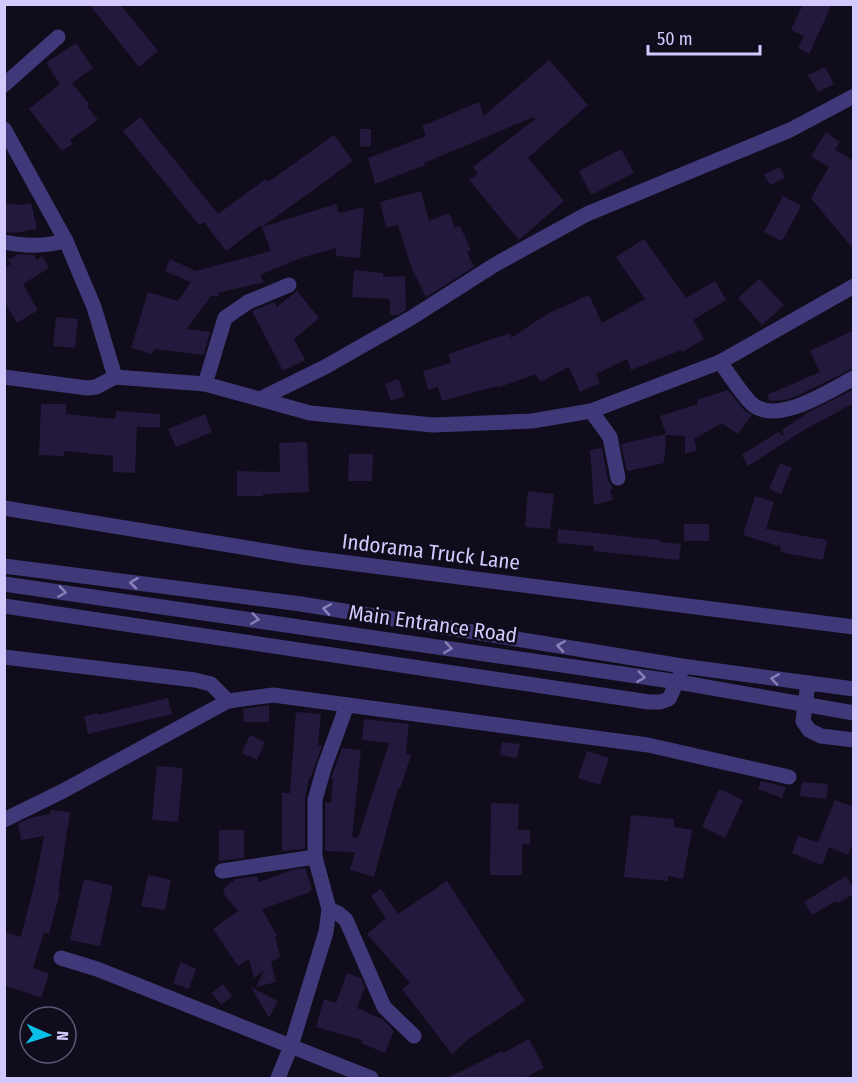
<svg xmlns="http://www.w3.org/2000/svg" width="858" height="1083" font-family="'Fira Sans Condensed',sans-serif">
<style>
.building{fill:#23193c}
.lines{fill:none;stroke-linecap:round;stroke-linejoin:round}
.minor{stroke:#403979;stroke-width:15}
.oneway{stroke:#8a81bb}
.labels{text-anchor:middle;dominant-baseline:central;stroke-width:5;stroke-linejoin:round;paint-order:stroke}
.street-label{font-size:21px;fill:#d3c9fd;stroke:#100c1c}
</style>
<rect width="100%" height="100%" fill="#100c1c"/>
<!-- building -->
<g class="building">
<polygon points="89,4 120,4 158,51 139,67"/>
<polygon points="803,4 832,4 809,54 798,48 804,36 791,30"/>
<polygon points="76,43 93,68 72,83 89,104 87,106 98,120 70,140 72,144 62,151 29,109 60,84 46,63"/>
<polygon points="549,60 588,105 528,158 564,201 519,240 469,180 478,174 473,167 535,119 534,117 424,163 425,165 375,184 368,158 426,136 422,126 479,102 484,116"/>
<polygon points="825,67 834,84 818,92 808,75"/>
<polygon points="140,117 218,214 266,179 268,182 334,135 353,161 262,227 336,204 339,213 364,207 360,258 336,256 336,248 301,258 260,275 264,282 218,293 219,296 211,296 187,329 210,332 204,355 154,349 152,354 131,348 148,292 178,301 191,282 165,271 170,259 196,271 271,251 261,225 226,251 204,222 199,225 123,131"/>
<polygon points="360,129 371,129 371,146 360,147"/>
<polygon points="826,132 840,142 835,150 854,161 854,250 811,198 829,167 811,156"/>
<polygon points="621,149 634,173 591,195 579,171"/>
<polygon points="780,167 785,178 770,185 764,174"/>
<polygon points="421,191 429,221 449,213 455,228 460,226 471,250 467,252 474,267 426,297 412,269 398,225 386,228 380,202"/>
<polygon points="783,196 801,206 782,241 764,232"/>
<polygon points="4,203 21,205 31,203 37,229 14,233 4,232"/>
<polygon points="644,239 686,298 715,281 726,300 693,320 704,339 682,352 681,350 631,370 627,359 596,374 600,383 580,392 569,367 540,382 536,374 497,388 497,386 442,401 438,387 428,390 423,371 451,363 448,354 510,333 511,338 547,314 589,295 602,323 645,299 616,257"/>
<polygon points="18,254 34,255 37,260 42,256 49,268 23,284 38,310 17,323 4,301 4,268 11,264 8,260"/>
<polygon points="354,270 383,273 383,277 405,276 406,310 397,315 390,315 390,301 388,299 352,297"/>
<polygon points="759,279 784,305 762,325 738,298"/>
<polygon points="297,291 319,318 294,339 305,360 283,371 252,311 274,302 277,307"/>
<polygon points="56,317 78,319 75,348 53,346"/>
<polygon points="854,330 854,368 799,395 785,400 770,401 767,395 820,372 810,351"/>
<polygon points="398,379 405,396 391,401 385,384"/>
<polygon points="854,389 854,403 804,430 748,466 742,455 778,432 784,436 782,430 809,412"/>
<polygon points="728,390 744,410 752,415 738,434 722,423 694,439 697,450 685,454 685,436 666,435 664,463 627,471 621,444 666,434 660,416 698,404 697,400"/>
<polygon points="41,404 66,404 66,414 115,419 116,411 160,414 160,427 137,427 135,473 113,472 113,456 64,451 64,456 39,455"/>
<polygon points="205,414 212,432 176,447 168,429"/>
<polygon points="307,442 309,492 263,494 263,496 237,496 237,471 280,472 279,443"/>
<polygon points="602,448 608,480 612,486 613,489 610,489 613,500 594,505 590,450"/>
<polygon points="349,454 373,454 372,481 348,481"/>
<polygon points="780,463 792,468 781,494 769,489"/>
<polygon points="528,491 554,494 550,529 525,527"/>
<polygon points="755,496 774,502 766,529 827,540 823,560 780,552 781,547 743,535"/>
<rect x="684" y="524" width="25" height="17"/>
<polygon points="558,529 660,540 660,542 681,544 679,560 593,551 594,546 557,543"/>
<polygon points="168,698 172,714 88,734 84,716 98,713 98,715"/>
<polygon points="269,705 269,722 244,722 243,709"/>
<polygon points="296,712 321,714 318,745 322,746 311,777 309,777 305,800 305,849 282,851 282,793 290,793"/>
<polygon points="364,719 409,724 406,753 411,755 400,789 398,788 374,877 350,870 355,852 325,851 325,802 331,803 333,779 331,778 342,748 361,750 352,837 358,838 389,743 362,740"/>
<polygon points="250,735 265,742 257,760 242,753"/>
<polygon points="502,742 520,744 517,758 500,755"/>
<polygon points="587,751 609,758 600,785 578,778"/>
<polygon points="157,766 183,768 178,822 152,820"/>
<polygon points="761,781 786,787 782,798 758,789"/>
<polygon points="802,782 828,784 826,799 800,796"/>
<polygon points="719,789 743,800 725,838 702,827"/>
<polygon points="835,800 854,807 854,840 848,855 829,847 822,865 792,853 798,836 818,842"/>
<polygon points="491,803 519,804 518,830 530,830 530,844 522,844 522,875 490,875"/>
<polygon points="51,810 70,812 58,892 60,892 49,934 44,933 33,968 49,974 41,998 4,985 4,931 19,937 21,936 35,882 44,836 21,840 18,824 29,818 50,814"/>
<polygon points="631,815 674,819 674,827 692,830 683,879 668,876 668,881 624,877"/>
<polygon points="219,830 244,830 244,858 219,861"/>
<polygon points="305,868 312,889 308,893 262,909 277,936 275,937 280,957 271,962 276,982 256,987 264,970 254,978 249,959 238,966 213,929 238,911 225,896 223,889 236,879 257,876 259,882 292,870"/>
<polygon points="148,875 171,880 165,910 141,906"/>
<polygon points="846,876 854,889 854,894 838,903 836,901 812,915 804,902"/>
<polygon points="84,879 113,886 100,946 70,940"/>
<polygon points="447,881 525,1001 470,1038 452,1054 402,989 410,983 367,934 386,918 371,896 381,889 398,914"/>
<polygon points="181,962 196,969 189,989 173,983"/>
<polygon points="347,973 361,978 365,987 357,1008 384,1020 394,1031 385,1053 361,1043 362,1040 316,1027 324,999 336,1003"/>
<polygon points="223,984 232,996 221,1005 212,993"/>
<polygon points="251,987 278,1001 269,1018"/>
<polygon points="529,1039 544,1068 524,1078 447,1078 502,1051 503,1053"/>
</g>
<g class="lines">
<!-- minor -->
<g class="minor">
<polyline points="4,85 58,37"/>
<polyline points="4,129 66,241 94,307 115,377"/>
<path d="M4,242C26,247 44,246 66,241"/>
<path d="M720,362C730,375 739,391 751,403C775,427 829,391 854,378"/>
<polyline points="4,377 87,388 96,387 115,377 205,384 310,413 433,425 532,421 591,411 720,362 854,286"/>
<polyline points="205,384 225,318 248,302 289,285"/>
<polyline points="260,399 325,367 411,318 496,264 587,214 790,130 854,96"/>
<polyline points="591,411 610,437 618,478"/>
<polyline points="4,508 302,557 854,627"/>
<polyline points="4,566 301,604 682,666 854,689"/>
<polyline points="4,584 678,682 854,713"/>
<polyline points="4,606 649,702 660,702 669,699 680,675"/>
<polyline points="4,657 195,680 211,684 228,701"/>
<polyline points="808,683 803,721 809,730 821,736 854,740"/>
<polyline points="4,820 63,791 228,701 273,695 648,745 789,777"/>
<polyline points="222,871 315,857"/>
<polyline points="329,909 338,913 346,920 384,1007 414,1036"/>
<polyline points="61,958 97,969 371,1078"/>
<polyline points="278,1078 291,1046 326,932 329,909 315,857 315,800 324,768 347,705"/>
</g>
</g>
<!-- one-way arrows -->
<defs><path id="oneway-chevron" d="M-2-3.5L2.5 0L-2 3.5" fill="none" stroke-width="1.6" stroke-linecap="round" stroke-linejoin="round" transform="scale(1.5)"/></defs>
<g class="oneway">
<use href="#oneway-chevron" transform="translate(134 583) rotate(-173)"/>
<use href="#oneway-chevron" transform="translate(62 592) rotate(8)"/>
<use href="#oneway-chevron" transform="translate(327 609) rotate(-171)"/>
<use href="#oneway-chevron" transform="translate(255 619) rotate(8)"/>
<use href="#oneway-chevron" transform="translate(561 646) rotate(-171)"/>
<use href="#oneway-chevron" transform="translate(448 648) rotate(8)"/>
<use href="#oneway-chevron" transform="translate(641 677) rotate(8)"/>
<use href="#oneway-chevron" transform="translate(775 679) rotate(-172)"/>
</g>
<g class="labels">
<!-- street labels -->
<g class="street-label">
<text transform="translate(431 552) rotate(7)">Indorama Truck Lane</text>
<text transform="translate(433 624) rotate(8)">Main Entrance Road</text>
</g>
</g>
<!-- border -->
<rect width="858" height="1083" fill="none" stroke="#d3c9fd" stroke-width="12"/>
<!-- north arrow -->
<g transform="translate(48 1035) rotate(93)"><circle r="28" fill="#100c1c" stroke="#5e5876" stroke-width="1.5"/>
<path d="M0-4.5L10 22L0 15L-10 22Z" fill="#0ac0e7"/>
<text y="-9" font-size="16" font-weight="bold" text-anchor="middle" fill="#d3c9fd">N</text>
</g>
<!-- scale -->
<path d="M648 45v9h112v-9" fill="none" stroke="#d3c9fd" stroke-width="3"/>
<text x="657" y="45" font-size="18" fill="#d3c9fd" stroke="#100c1c" stroke-width="4.5" paint-order="stroke">50 m</text>
</svg>
